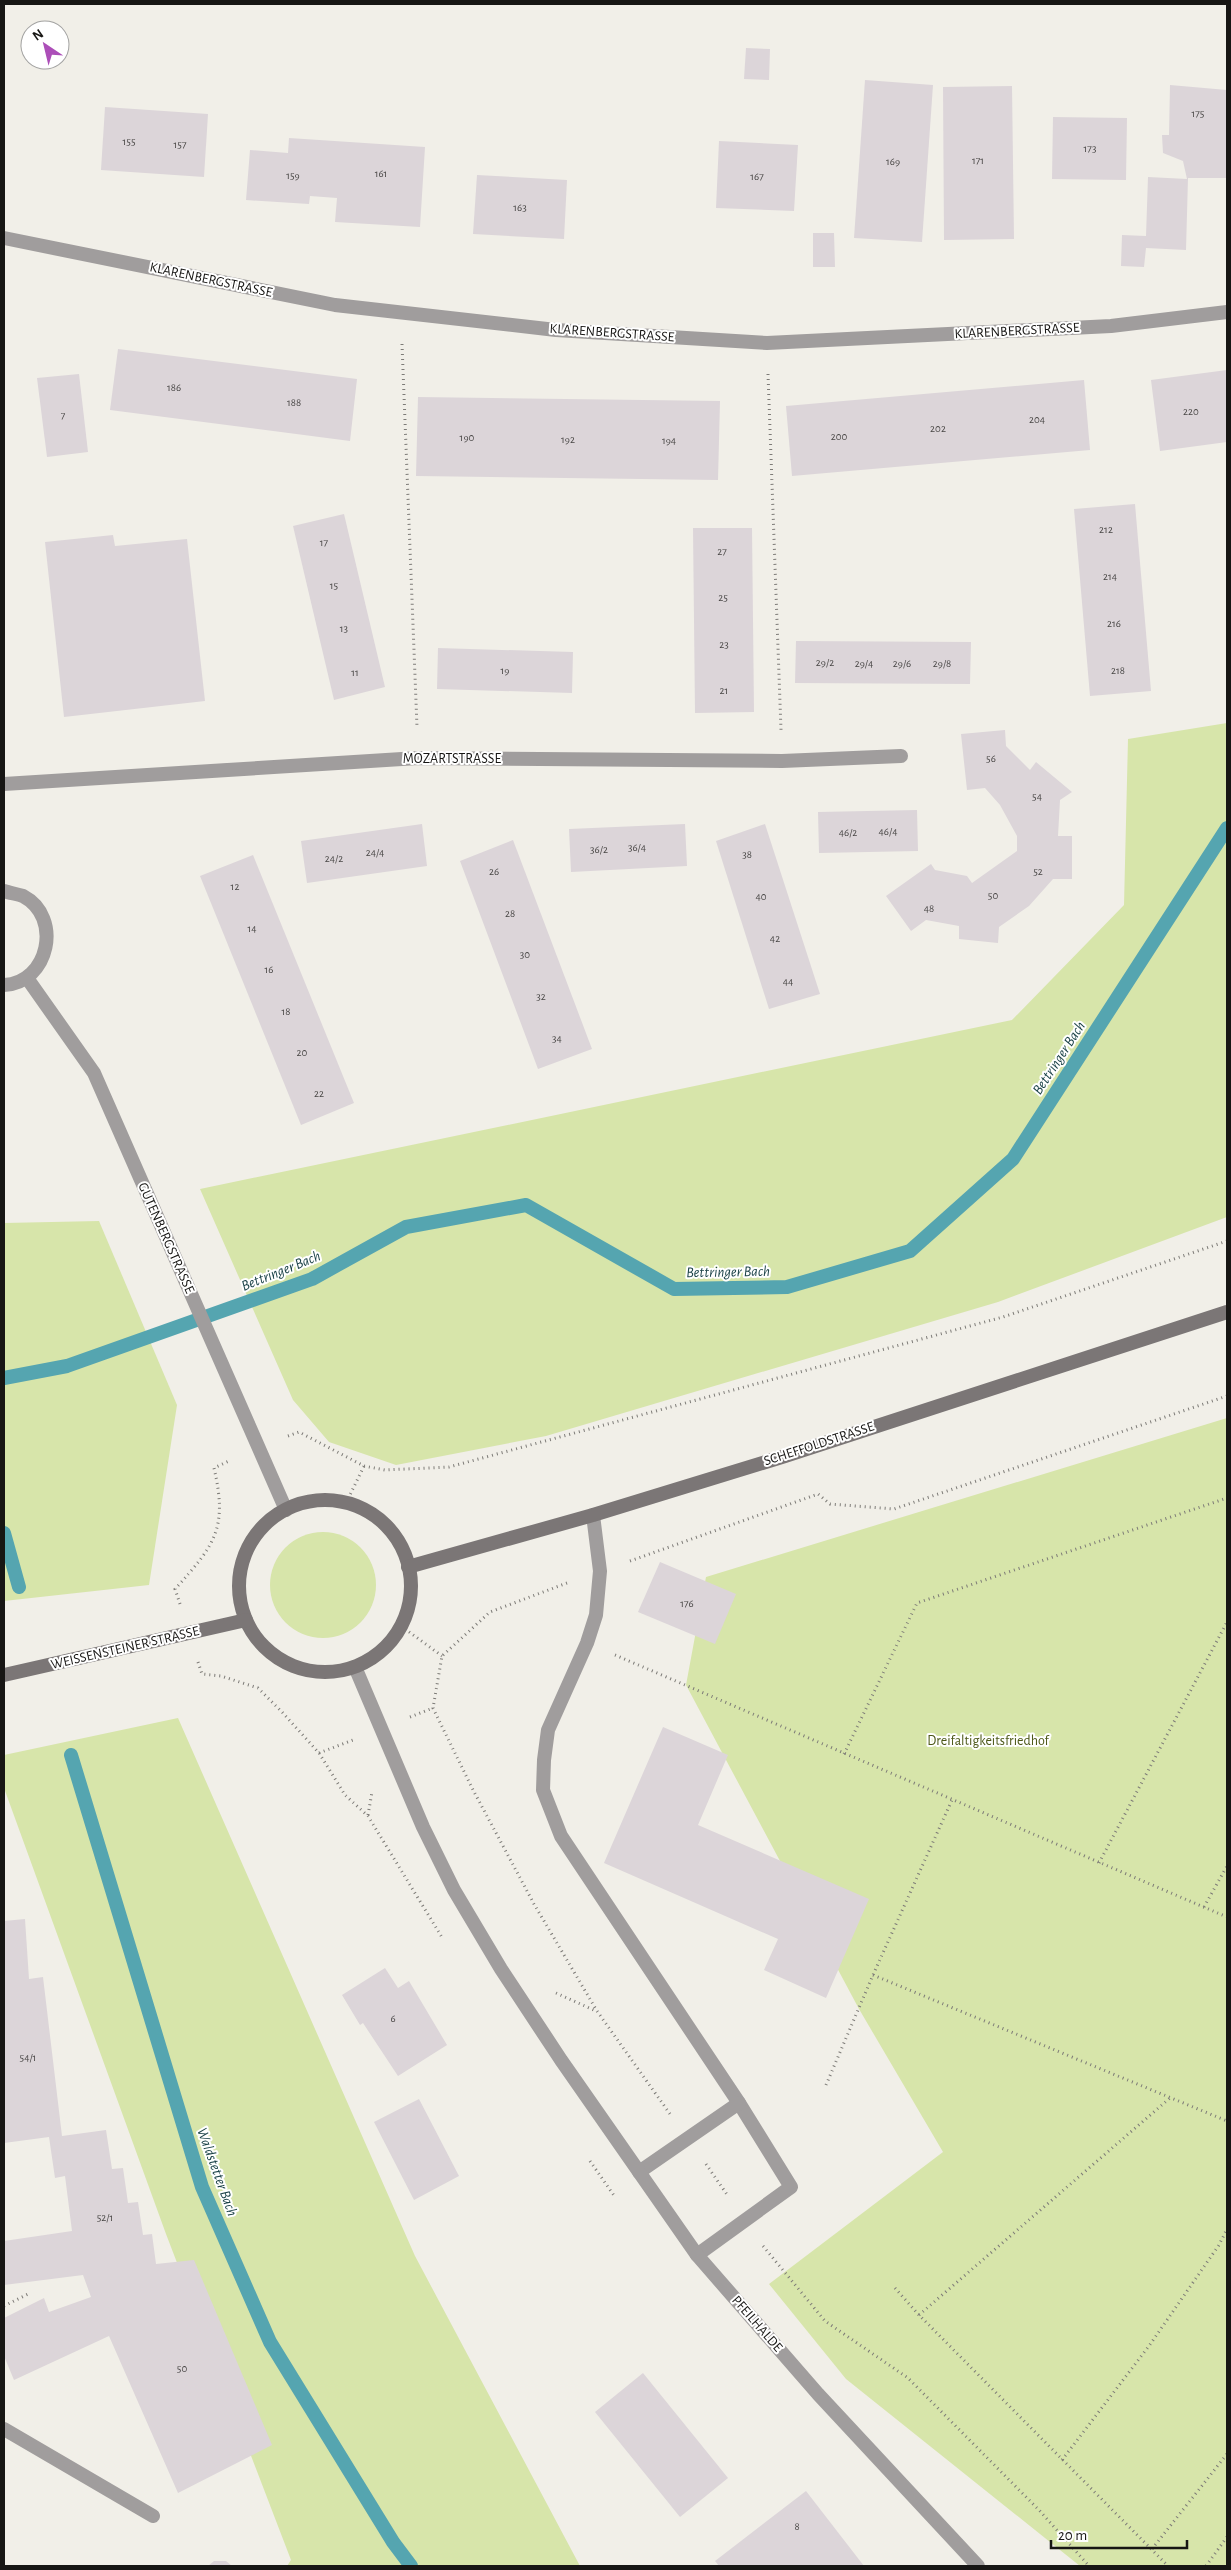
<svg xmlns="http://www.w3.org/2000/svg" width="1231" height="2570" font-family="'Alegreya Sans',sans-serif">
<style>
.green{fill:#d7e5aa}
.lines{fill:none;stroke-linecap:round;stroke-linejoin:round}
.stream{stroke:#55a5b0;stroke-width:14}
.building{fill:#dcd5d9}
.path{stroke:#7d7b77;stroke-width:3;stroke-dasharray:1 4;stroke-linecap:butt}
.service{stroke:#a09d9d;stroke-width:14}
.minor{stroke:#a09d9d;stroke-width:14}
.tertiary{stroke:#a09d9d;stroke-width:14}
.secondary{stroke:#7b7676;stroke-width:14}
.labels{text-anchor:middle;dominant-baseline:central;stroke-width:4;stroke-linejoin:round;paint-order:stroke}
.number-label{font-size:11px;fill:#484645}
.street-label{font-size:14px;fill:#171614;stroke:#fff}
.park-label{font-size:14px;fill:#4d5818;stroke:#fff}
.water-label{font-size:15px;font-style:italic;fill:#1c4348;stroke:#fff}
</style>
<rect width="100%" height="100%" fill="#f1efe8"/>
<!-- green -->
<g class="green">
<polygon points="1227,723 1227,1217 998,1302 546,1436 396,1465 329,1442 293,1400 200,1189 1012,1020 1124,905 1128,739"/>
<polygon points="99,1221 177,1405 149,1585 4,1601 4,1223"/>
<polygon points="1227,1418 1227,2566 1080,2566 846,2379 769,2284 943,2152 859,2009 686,1685 706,1577"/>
<circle cx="323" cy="1585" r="53"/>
<polygon points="178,1718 415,2256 580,2566 287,2566 291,2560 166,2234 4,1788 4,1755"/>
</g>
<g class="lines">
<!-- stream -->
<g class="stream">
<polyline points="4,1378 67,1366 312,1279 406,1227 526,1205 674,1289 787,1287 910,1251 1013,1159 1227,828"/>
<polyline points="4,1533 19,1587"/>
<polyline points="71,1755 202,2187 270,2342 393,2542 411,2566"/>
</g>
</g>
<!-- building -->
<g class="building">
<polygon points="746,48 770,49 769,80 744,79"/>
<polygon points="865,80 933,85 922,242 854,238"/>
<polygon points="1170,85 1227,90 1227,178 1188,178 1186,250 1146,248 1144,267 1121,266 1122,235 1146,236 1148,177 1187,179 1183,161 1163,153 1162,135 1169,135"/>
<polygon points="1012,86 1014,239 944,240 943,87"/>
<polygon points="105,107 208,114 204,177 101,170"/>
<polygon points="1053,117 1127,118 1126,180 1052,179"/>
<polygon points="289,138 425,147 420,227 335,222 337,198 310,196 309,204 246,200 250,150 288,153"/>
<polygon points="719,141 798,145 794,211 716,208"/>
<polygon points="477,175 567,180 564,239 473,234"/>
<polygon points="813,233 834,233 835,267 813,267"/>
<polygon points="118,349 357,379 350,441 110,410"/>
<polygon points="1227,370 1227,442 1160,451 1151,380"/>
<polygon points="79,374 88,452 47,457 37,378"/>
<polygon points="1084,380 1090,450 792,476 786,406"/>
<polygon points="418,397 720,401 718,480 416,476"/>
<polygon points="1135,504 1151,691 1090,696 1074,509"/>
<polygon points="344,514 385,687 334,700 293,526"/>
<polygon points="693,528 752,528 754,712 695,713"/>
<polygon points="113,535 115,546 187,539 205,701 64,717 45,542"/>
<polygon points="796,641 971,642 970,684 795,683"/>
<polygon points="438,648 573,652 572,693 437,689"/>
<polygon points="1005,730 1006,746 1030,770 1036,762 1072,792 1060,800 1058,836 1072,836 1072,879 1053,879 1029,906 999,927 998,943 959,939 959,926 926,920 911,931 886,896 931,864 935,870 967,876 972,883 1017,851 1017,836 1000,805 985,788 967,790 961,734"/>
<polygon points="917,810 918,851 819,853 818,812"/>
<polygon points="422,824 427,866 307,883 301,841"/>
<polygon points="685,824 687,866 571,872 569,829"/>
<polygon points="765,824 820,994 769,1009 716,841"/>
<polygon points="513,840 592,1049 538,1069 460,861"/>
<polygon points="253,855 354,1103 301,1125 200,876"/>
<polygon points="660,1562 736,1594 715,1644 638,1612"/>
<polygon points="663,1727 728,1755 698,1825 869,1899 826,1998 764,1970 778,1939 604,1863"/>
<polygon points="25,1919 29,1979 43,1977 62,2136 106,2130 112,2169 123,2168 128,2203 138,2202 143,2235 152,2234 156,2264 194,2260 272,2445 178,2493 109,2336 14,2380 4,2356 4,2318 44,2298 49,2312 91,2297 83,2275 4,2285 4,2241 72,2231 65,2176 55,2178 49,2137 4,2143 4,1921"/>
<polygon points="385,1968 398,1988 409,1981 447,2045 398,2076 363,2023 360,2025 342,1995"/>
<polygon points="419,2099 459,2176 414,2200 374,2122"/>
<polygon points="643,2373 728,2478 680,2517 595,2412"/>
<polygon points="806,2491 864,2566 719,2566 715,2561"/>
<polygon points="214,2561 226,2561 232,2566 208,2566"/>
</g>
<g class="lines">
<!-- path -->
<g class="path">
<polyline points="402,344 417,727"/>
<polyline points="768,374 781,730"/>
<polyline points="288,1436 299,1432 364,1466 385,1470 449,1467 1003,1317 1227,1241"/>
<polyline points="346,1503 364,1466"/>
<polyline points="630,1561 818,1494 830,1504 894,1509 1227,1396"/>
<polyline points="567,1583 490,1612 442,1656 433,1708 472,1788 534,1904 597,2011 670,2114"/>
<path d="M180,1604L175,1589C215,1545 228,1528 214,1468L231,1460"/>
<polyline points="401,1626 442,1656"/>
<polyline points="615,1655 1227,1917"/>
<polyline points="198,1662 202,1674 221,1676 258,1688 282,1712 319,1753 345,1795 368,1816 443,1939"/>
<polyline points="410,1717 433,1708"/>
<polyline points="319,1753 353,1740"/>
<polyline points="844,1754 917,1603 1227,1498"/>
<polyline points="368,1815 372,1792"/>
<polyline points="1099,1863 1227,1622"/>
<polyline points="1204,1907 1227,1866"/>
<polyline points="873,1975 1227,2121"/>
<polyline points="556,1993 596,2011"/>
<polyline points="826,2085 873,1975 952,1800"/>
<polyline points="590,2161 615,2197"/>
<polyline points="706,2164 728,2196"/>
<polyline points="763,2246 825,2321 908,2378 1039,2510 1089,2566"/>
<polyline points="895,2288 919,2315 1168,2566"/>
<polyline points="4,2306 30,2293"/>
<polyline points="919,2315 1170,2098"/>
<polyline points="1062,2460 1149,2346 1219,2245 1227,2229"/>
<polyline points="1152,2549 1227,2454"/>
<polyline points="1206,2566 1227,2537"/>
</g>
<!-- service -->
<g class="service">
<polyline points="593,1515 600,1571 596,1615 587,1643 548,1730 544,1760 543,1790 561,1836 739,2103 791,2187 697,2255"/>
<polyline points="639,2172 739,2103"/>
</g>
<!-- minor -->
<g class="minor">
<polyline points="4,238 335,305 556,330 767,343 1111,326 1227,312"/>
<polyline points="4,784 418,758 782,761 901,756"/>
<path d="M4,891C10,893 17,894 23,896C63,917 49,983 4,985"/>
<polyline points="27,978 94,1073 286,1510"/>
<polyline points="4,2429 153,2516"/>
</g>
<!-- tertiary -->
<polyline class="tertiary" points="355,1667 423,1827 454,1890 501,1969 561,2060 697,2255 818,2394 978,2566"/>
<!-- secondary -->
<g class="secondary">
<circle cx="325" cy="1586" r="86"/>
<polyline points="408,1567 593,1515 785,1456 1227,1312"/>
<polyline points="4,1675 246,1620"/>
</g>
</g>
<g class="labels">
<!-- number labels -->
<g class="number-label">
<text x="1198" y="113">175</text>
<text x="129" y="141">155</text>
<text x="180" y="144">157</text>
<text x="1090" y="148">173</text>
<text x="978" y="160">171</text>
<text x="893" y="161">169</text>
<text x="381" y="173">161</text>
<text x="293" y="175">159</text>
<text x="757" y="176">167</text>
<text x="520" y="207">163</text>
<text x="174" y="387">186</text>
<text x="294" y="402">188</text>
<text x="1191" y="411">220</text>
<text x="63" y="415">7</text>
<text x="1037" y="419">204</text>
<text x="938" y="428">202</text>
<text x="839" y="436">200</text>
<text x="467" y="437">190</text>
<text x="568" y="439">192</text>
<text x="669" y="440">194</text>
<text x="1106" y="529">212</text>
<text x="324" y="542">17</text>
<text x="722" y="551">27</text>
<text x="1110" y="576">214</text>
<text x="334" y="585">15</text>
<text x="723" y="597">25</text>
<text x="1114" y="623">216</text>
<text x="344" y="628">13</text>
<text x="724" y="644">23</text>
<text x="825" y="662">29/2</text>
<text x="864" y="663">29/4</text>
<text x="902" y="663">29/6</text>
<text x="942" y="663">29/8</text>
<text x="505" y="670">19</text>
<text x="1118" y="670">218</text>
<text x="355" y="672">11</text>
<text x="724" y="690">21</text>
<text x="991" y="758">56</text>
<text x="1037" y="796">54</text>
<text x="888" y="831">46/4</text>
<text x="848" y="832">46/2</text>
<text x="637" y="847">36/4</text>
<text x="599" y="849">36/2</text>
<text x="375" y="852">24/4</text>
<text x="747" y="854">38</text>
<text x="334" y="858">24/2</text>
<text x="494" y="871">26</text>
<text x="1038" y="871">52</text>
<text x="235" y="886">12</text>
<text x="993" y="895">50</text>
<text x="761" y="896">40</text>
<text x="929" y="908">48</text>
<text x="510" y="913">28</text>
<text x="252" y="928">14</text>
<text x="775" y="938">42</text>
<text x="525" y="954">30</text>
<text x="269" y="969">16</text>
<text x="788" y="981">44</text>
<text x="541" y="996">32</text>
<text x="286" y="1011">18</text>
<text x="557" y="1038">34</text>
<text x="302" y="1052">20</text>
<text x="319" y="1093">22</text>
<text x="687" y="1603">176</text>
<text x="393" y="2018">6</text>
<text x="28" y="2057">54/1</text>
<text x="105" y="2217">52/1</text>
<text x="182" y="2368">50</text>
<text x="797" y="2526">8</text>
</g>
<!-- street labels -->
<g class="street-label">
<text transform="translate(211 280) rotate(12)">KLARENBERGSTRASSE</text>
<text transform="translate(1017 331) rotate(-3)">KLARENBERGSTRASSE</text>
<text transform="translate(612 333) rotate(4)">KLARENBERGSTRASSE</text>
<text x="452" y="759">MOZARTSTRASSE</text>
<text transform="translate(166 1238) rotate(66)">GUTENBERGSTRASSE</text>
<text transform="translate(819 1444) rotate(-18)">SCHEFFOLDSTRASSE</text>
<text transform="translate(125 1648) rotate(-13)">WEISSENSTEINER STRASSE</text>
<text transform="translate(757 2324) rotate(49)">PFEILHALDE</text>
</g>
<!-- park labels -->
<g class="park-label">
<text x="988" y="1741">Dreifaltigkeitsfriedhof</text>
</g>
<!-- water labels -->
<g class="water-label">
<text transform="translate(1059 1058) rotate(-57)">Bettringer Bach</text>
<text transform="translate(281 1271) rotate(-22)">Bettringer Bach</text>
<text transform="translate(728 1272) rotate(-1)">Bettringer Bach</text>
<text transform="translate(217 2172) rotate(70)">Waldstetter Bach</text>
</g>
</g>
<!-- border -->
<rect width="1231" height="2570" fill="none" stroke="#171614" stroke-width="10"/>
<!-- north arrow -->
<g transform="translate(45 45) rotate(325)"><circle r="24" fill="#ffffff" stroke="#a2a2a1"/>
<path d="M0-4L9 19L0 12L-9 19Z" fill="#ac4eb8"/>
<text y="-8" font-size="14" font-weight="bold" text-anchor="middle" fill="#171614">N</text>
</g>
<!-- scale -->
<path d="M1051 2540v8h136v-8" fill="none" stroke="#171614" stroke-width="2.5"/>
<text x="1058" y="2540" font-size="15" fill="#171614" stroke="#ffffff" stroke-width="4" paint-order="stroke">20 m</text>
</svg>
